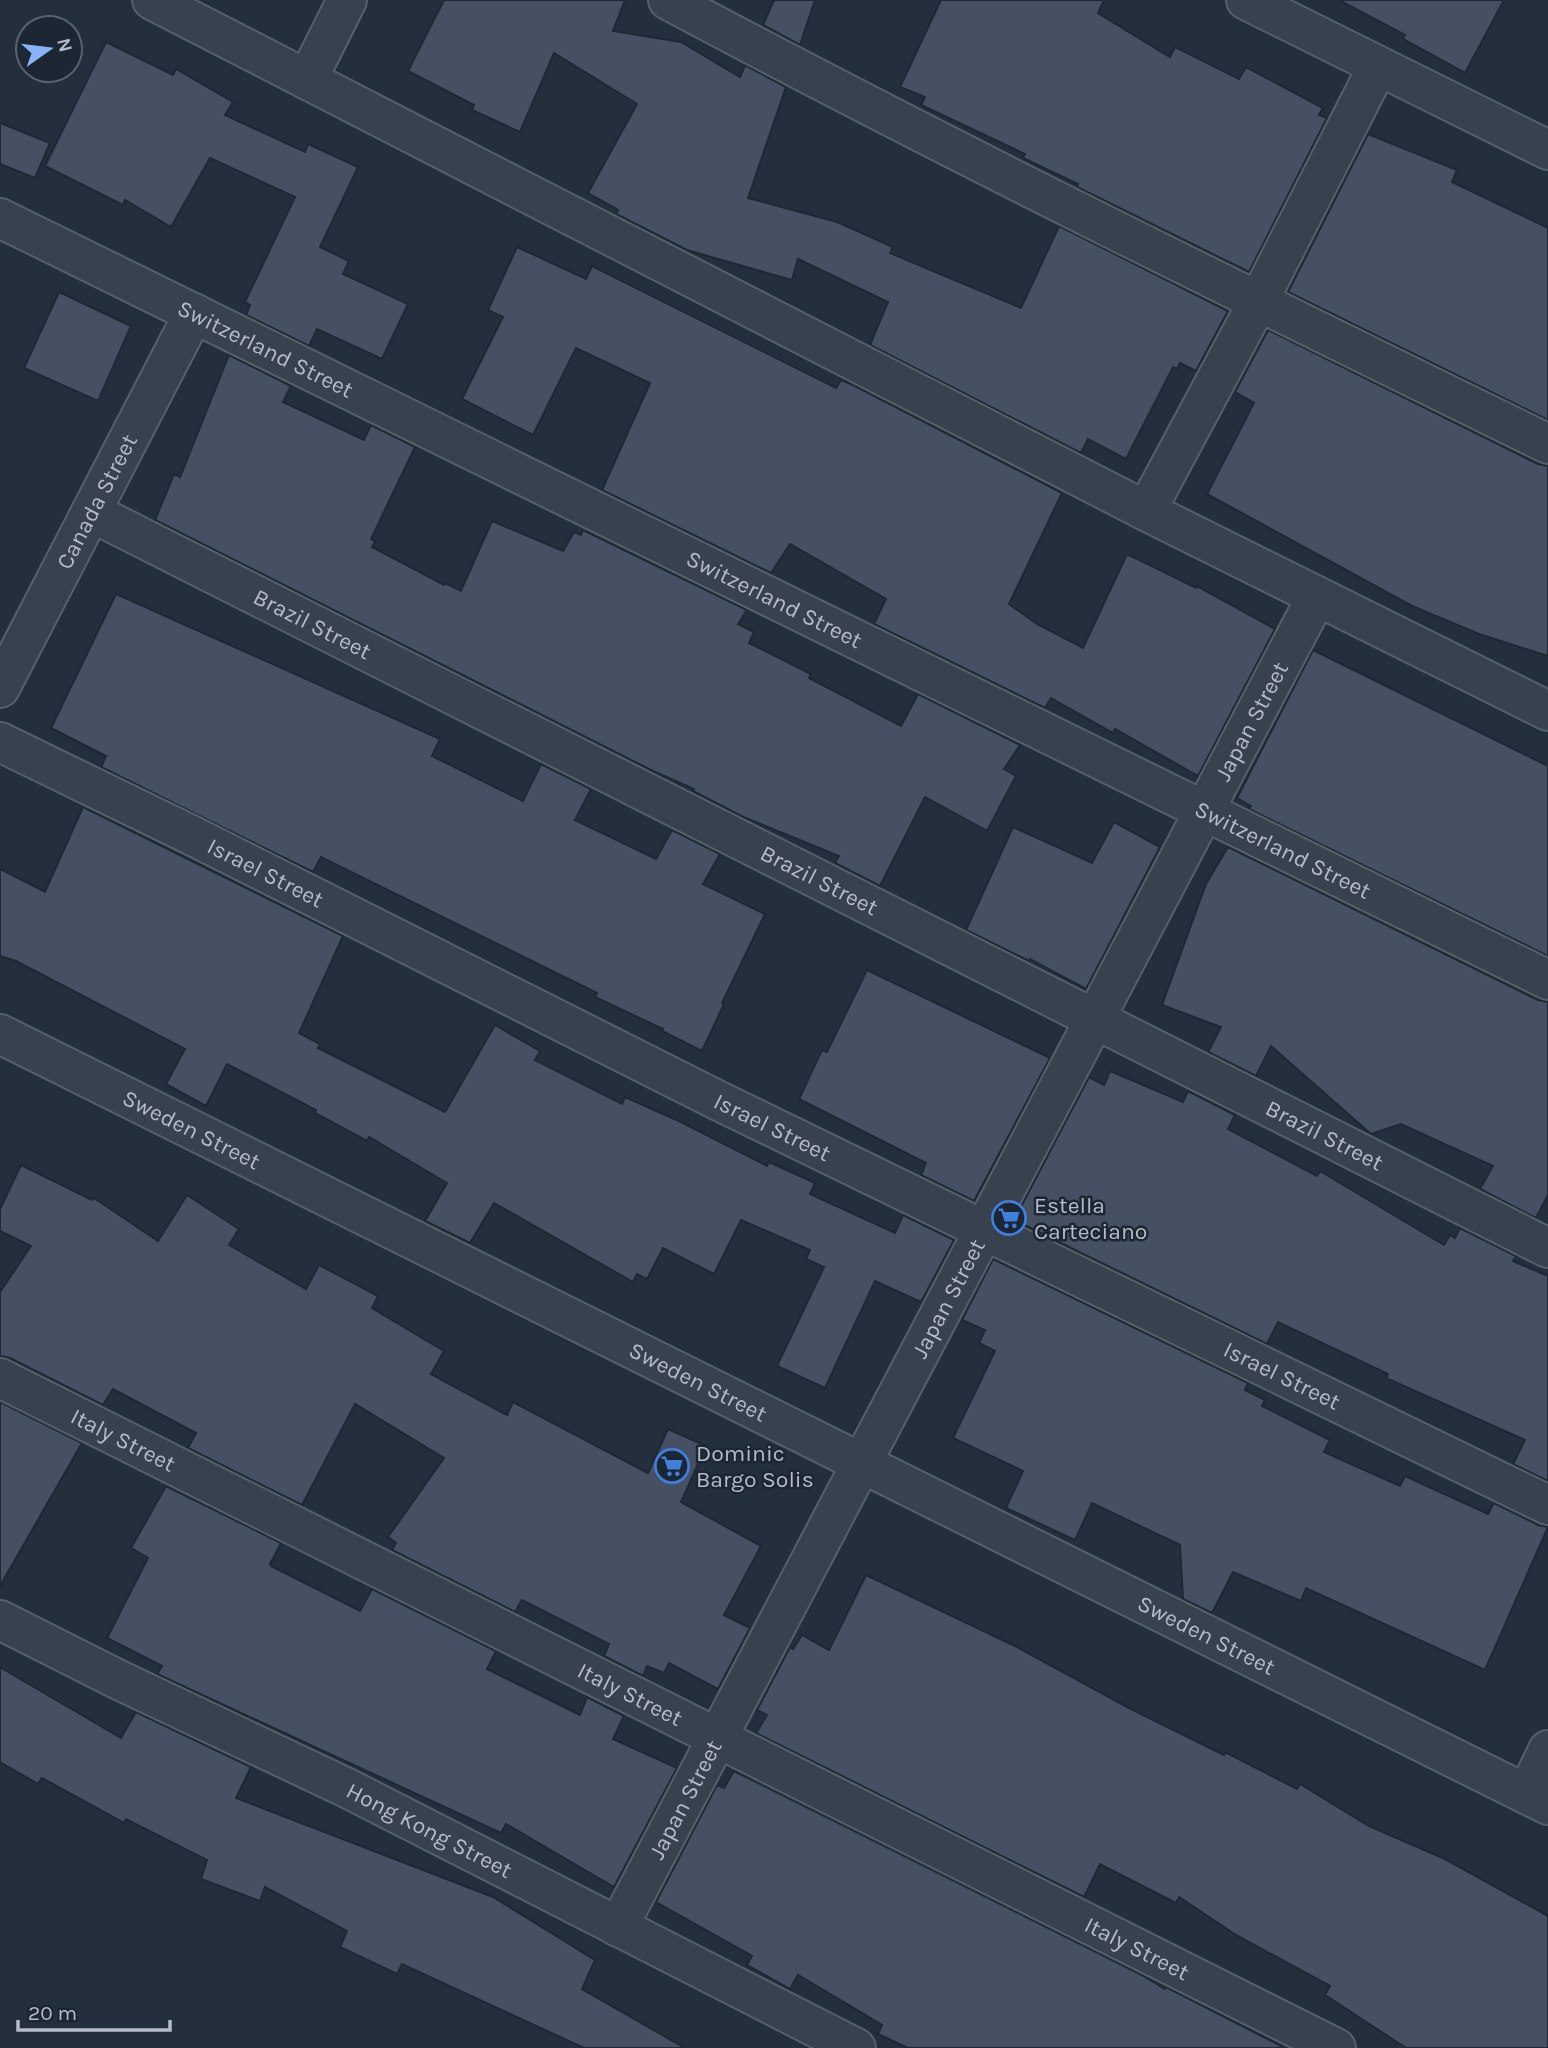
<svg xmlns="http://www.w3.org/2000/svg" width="1548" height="2048" font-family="Karla,sans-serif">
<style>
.building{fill:#455162;stroke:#1f2835;stroke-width:2}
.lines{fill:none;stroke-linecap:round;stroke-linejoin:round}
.street-casing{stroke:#565f6c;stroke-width:42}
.street{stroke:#38414e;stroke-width:38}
.labels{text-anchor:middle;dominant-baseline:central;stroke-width:5;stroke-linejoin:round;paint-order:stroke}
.street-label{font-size:23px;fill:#b4bcc9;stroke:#1d2633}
.poi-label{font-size:23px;fill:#b4bcc9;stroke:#1d2633;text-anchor:start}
</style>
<rect width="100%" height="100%" fill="#242f3e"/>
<!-- building -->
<g class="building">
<polygon points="444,0 625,0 613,31 681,42 740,77 745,65 786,87 748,198 837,222 893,247 890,253 1021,308 1059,226 1228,311 1196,371 1180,363 1177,369 1173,367 1126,459 1088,439 1081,453 870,345 888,302 798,259 792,280 687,250 616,214 618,210 588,193 637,104 554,53 520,132 472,110 474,105 408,71"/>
<polygon points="774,0 815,0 800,45 763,25"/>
<polygon points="941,0 1104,0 1098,13 1170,57 1175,47 1239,79 1246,67 1323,108 1319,115 1327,118 1249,272 1077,187 1078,184 1023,158 1025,154 921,105 925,97 900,87"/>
<polygon points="1339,0 1504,0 1465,73 1403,39 1405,35"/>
<polygon points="106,42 173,75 176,69 233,102 225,115 305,152 308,144 358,167 320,247 349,261 343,274 408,304 382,359 317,329 309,346 246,315 250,305 245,302 295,197 210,158 171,227 125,200 123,205 45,166"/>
<polygon points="0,123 50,143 35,178 0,164"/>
<polygon points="1368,134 1457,170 1452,182 1548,228 1548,420 1288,292"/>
<polygon points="517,247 586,279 592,266 836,388 841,380 853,385 1062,493 1009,604 1037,624 1083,648 1127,554 1196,588 1197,586 1275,629 1198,776 1115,729 1113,733 1051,698 1045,708 874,624 886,599 790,544 771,573 602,490 650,383 576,348 533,435 462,399 503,317 488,310"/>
<polygon points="59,292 131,326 98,401 24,368"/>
<polygon points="1268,330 1538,464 1548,466 1548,656 1479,634 1412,606 1207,494 1254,403 1235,392"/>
<polygon points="229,355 291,386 283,402 364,440 371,425 415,447 371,539 375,541 372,547 444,585 445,583 461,591 492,521 563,551 574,532 581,535 583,530 747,610 738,624 754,632 749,643 811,674 809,678 901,726 918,694 1020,745 1004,769 1016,776 987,831 925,797 880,886 835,863 839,856 741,816 693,791 694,789 653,771 155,520 174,474 180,477"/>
<polygon points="116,594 440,739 432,756 523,801 541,764 591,789 575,820 656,859 672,830 720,854 703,884 765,914 722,1003 724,1004 702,1051 662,1031 663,1029 595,997 597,993 321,857 313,872 101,767 106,756 51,728"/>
<polygon points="1313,650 1548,766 1548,956 1249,809 1251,806 1237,798"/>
<polygon points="83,807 343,936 299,1033 320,1044 318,1048 445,1112 495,1025 540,1051 535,1060 622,1104 625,1097 681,1122 767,1166 769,1162 815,1183 810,1194 895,1233 903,1215 954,1240 921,1302 875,1281 825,1388 777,1366 824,1267 806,1259 810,1250 741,1220 714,1274 663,1248 647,1279 637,1274 633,1282 494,1203 470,1243 425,1221 447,1183 369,1137 367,1141 315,1113 316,1110 227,1064 206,1106 166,1084 185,1049 16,961 0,956 0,869 45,892"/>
<polygon points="1114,822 1160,847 1086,989 1030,959 1029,961 966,930 1013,827 1092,863"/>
<polygon points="1228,847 1538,1000 1548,1002 1548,1195 1536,1218 1480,1189 1493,1166 1401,1124 1371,1134 1271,1046 1256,1076 1208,1052 1221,1027 1162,1005 1206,884"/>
<polygon points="867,970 1050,1058 974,1201 921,1175 926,1163 799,1099 822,1050 827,1052"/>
<polygon points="1110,1071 1183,1102 1188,1091 1235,1115 1228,1129 1317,1176 1320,1171 1444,1245 1450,1235 1455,1238 1460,1228 1516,1256 1513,1261 1548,1276 1548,1481 1513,1464 1525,1440 1386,1378 1388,1374 1278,1322 1267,1344 1014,1220 1089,1077 1104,1085"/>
<polygon points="21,1165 92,1200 94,1198 158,1241 187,1195 239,1229 229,1245 306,1289 319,1265 378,1296 372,1308 444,1351 431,1374 507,1415 513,1402 648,1473 668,1429 706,1446 681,1502 761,1546 724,1615 750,1628 718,1689 669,1663 664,1673 647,1666 643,1676 604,1656 609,1644 522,1600 515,1612 392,1550 396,1543 388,1537 444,1458 355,1404 302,1505 188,1448 196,1433 113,1389 103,1405 10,1358 0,1356 0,1292 31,1246 0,1231 0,1209"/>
<polygon points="993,1259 1248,1383 1245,1390 1265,1400 1262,1406 1330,1440 1324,1452 1400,1486 1405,1476 1488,1514 1494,1503 1538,1525 1548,1527 1485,1670 1306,1588 1301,1601 1233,1572 1212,1613 1183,1599 1180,1545 1092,1503 1075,1540 1006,1508 1023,1471 953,1438 995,1351 979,1343 985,1330 962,1320"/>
<polygon points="0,1402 82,1443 0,1586"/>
<polygon points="166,1486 281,1543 270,1564 271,1566 360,1611 372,1589 496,1651 487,1669 580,1715 587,1697 624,1716 613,1739 677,1768 614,1887 506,1824 501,1833 157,1674 162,1666 107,1638 148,1558 131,1548"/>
<polygon points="866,1575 1015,1646 1129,1708 1224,1755 1225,1752 1297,1789 1300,1784 1369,1826 1445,1859 1548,1916 1548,2048 1406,2048 1325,1995 1330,1986 1236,1935 1179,1897 1176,1903 1100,1864 1084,1897 756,1733 767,1715 757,1710 790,1647 793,1649 802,1635 829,1650"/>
<polygon points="0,1667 121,1738 136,1712 251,1767 236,1798 493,1897 595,1960 582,1989 685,2048 584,2048 402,1964 397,1974 340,1947 347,1931 265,1887 260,1901 201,1879 207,1860 126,1819 124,1823 42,1778 38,1784 0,1762"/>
<polygon points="734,1771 1140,1974 1165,1989 1166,1987 1285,2048 908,2048 878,2034 882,2025 798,1975 790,1989 747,1965 752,1956 656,1902 717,1785 724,1788"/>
</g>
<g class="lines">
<!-- street casing -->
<g class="street-casing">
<g id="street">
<polyline points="152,0 1146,511 1548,711"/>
<path d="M668,0C958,155 1253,299 1548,444"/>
<polyline points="1246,0 1548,150"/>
<polyline points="307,80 347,0"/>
<path id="s1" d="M0,218L1548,980"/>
<polyline points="1146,511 1258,302 1378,66"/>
<path id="s2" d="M91,512L1548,1248"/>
<path id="s3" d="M0,688L194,313"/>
<path id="s4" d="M0,742L191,835L719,1101L1548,1505"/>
<path id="s5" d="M0,1034L1548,1805"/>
<path id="s6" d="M0,1378L1336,2048"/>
<path id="s7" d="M0,1620L119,1680L347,1788L856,2048"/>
<polyline points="1527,1794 1548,1750"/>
<path id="s8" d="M618,1927L1317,596"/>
</g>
</g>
<!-- street -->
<use href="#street" class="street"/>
</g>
<!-- icons -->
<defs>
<g id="supermarket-ring" transform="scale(1.75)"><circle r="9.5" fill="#1d2633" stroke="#3f7fe0" stroke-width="1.5"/><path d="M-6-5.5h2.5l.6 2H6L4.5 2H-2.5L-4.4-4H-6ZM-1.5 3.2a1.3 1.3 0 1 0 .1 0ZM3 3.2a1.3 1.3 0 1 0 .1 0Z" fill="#3f7fe0"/></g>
</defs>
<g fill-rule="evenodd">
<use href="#supermarket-ring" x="1009" y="1218"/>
<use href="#supermarket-ring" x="672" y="1466"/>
</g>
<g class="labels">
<!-- street labels -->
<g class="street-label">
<text stroke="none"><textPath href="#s1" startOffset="296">Switzerland Street</textPath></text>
<text stroke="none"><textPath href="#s3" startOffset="210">Canada Street</textPath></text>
<text stroke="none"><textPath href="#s1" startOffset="863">Switzerland Street</textPath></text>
<text stroke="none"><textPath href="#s2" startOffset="248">Brazil Street</textPath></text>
<text stroke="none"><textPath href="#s8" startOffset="1362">Japan Street</textPath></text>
<text stroke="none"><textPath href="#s1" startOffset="1430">Switzerland Street</textPath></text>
<text stroke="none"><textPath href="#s4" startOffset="296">Israel Street</textPath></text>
<text stroke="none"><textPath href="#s2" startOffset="816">Brazil Street</textPath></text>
<text stroke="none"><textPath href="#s4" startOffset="863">Israel Street</textPath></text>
<text stroke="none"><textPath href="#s5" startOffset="214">Sweden Street</textPath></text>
<text stroke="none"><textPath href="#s2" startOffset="1382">Brazil Street</textPath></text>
<text stroke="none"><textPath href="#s8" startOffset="710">Japan Street</textPath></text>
<text stroke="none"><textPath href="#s4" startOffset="1430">Israel Street</textPath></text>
<text stroke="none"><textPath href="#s5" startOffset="780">Sweden Street</textPath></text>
<text stroke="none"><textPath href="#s6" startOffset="138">Italy Street</textPath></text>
<text stroke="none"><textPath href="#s5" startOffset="1348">Sweden Street</textPath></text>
<text stroke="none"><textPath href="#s6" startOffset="705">Italy Street</textPath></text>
<text stroke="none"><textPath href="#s8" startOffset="144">Japan Street</textPath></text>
<text stroke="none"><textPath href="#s7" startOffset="478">Hong Kong Street</textPath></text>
<text stroke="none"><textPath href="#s6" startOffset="1272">Italy Street</textPath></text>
</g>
<!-- poi labels -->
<g class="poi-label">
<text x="1034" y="1205">Estella<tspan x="1034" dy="26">Carteciano</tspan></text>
<text x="696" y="1453">Dominic<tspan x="696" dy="26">Bargo Solis</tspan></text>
</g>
</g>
<!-- north arrow -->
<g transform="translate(49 49) rotate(76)"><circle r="33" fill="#1d2633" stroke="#59626f" stroke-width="2"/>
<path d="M0-5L12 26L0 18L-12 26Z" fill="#8ab4f8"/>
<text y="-10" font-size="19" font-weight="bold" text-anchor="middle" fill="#b4bcc9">N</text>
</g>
<!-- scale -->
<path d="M18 2020v10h152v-10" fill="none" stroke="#b4bcc9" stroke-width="3.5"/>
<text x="28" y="2020" font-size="21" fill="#b4bcc9" stroke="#1d2633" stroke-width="5" paint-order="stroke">20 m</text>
</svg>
